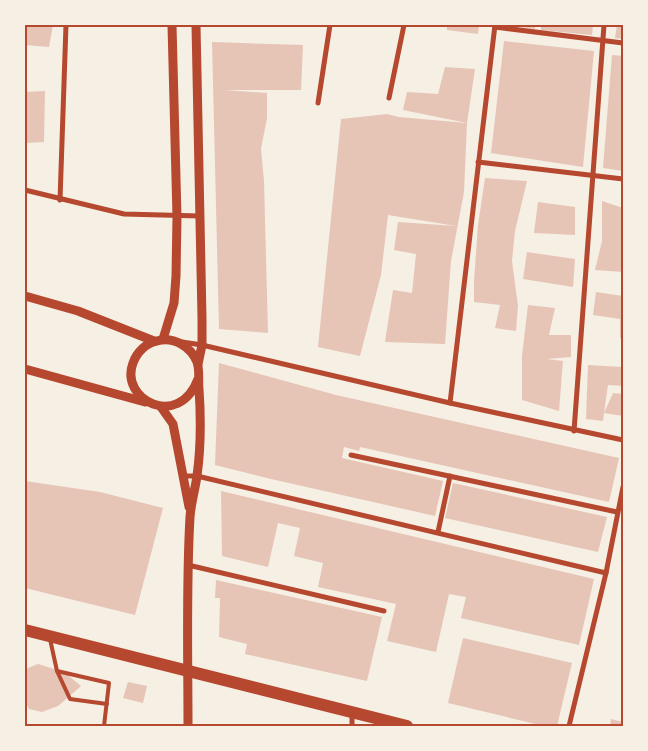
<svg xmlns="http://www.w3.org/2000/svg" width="648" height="751" font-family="Signika,sans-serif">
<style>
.building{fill:#e6c5b7}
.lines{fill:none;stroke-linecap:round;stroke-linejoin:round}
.service{stroke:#b5482f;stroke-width:4}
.minor{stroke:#b5482f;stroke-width:5}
.tertiary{stroke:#b5482f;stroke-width:9}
.primary{stroke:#b5482f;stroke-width:12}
.neatline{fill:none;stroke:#b5482f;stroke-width:2}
</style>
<rect width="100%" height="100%" fill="#f6efe4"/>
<!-- building -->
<g class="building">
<polygon points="25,25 53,25 49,47 25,45"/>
<polygon points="447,25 479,25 478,34 447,30"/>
<polygon points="514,25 535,25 535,29 513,26"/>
<polygon points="541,25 593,25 592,35 541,30"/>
<polygon points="617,25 623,25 623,39 615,38"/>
<polygon points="504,41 594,51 583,167 491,153"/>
<polygon points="212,42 303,45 301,90 224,90 267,93 267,118 261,149 264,181 268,333 219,329"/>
<polygon points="612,55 623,56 623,171 603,168"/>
<polygon points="445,67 475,69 467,123 403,110 407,92 438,94"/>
<polygon points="45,91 44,142 25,143 25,92"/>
<polygon points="387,114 399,117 467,123 464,192 451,261 445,344 385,342 393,290 412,293 416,254 394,250 398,222 456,226 388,215 381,275 360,356 318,347 341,119"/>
<polygon points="485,178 527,181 515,231 512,261 518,306 516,331 495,328 500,305 474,302 474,281 478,225"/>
<polygon points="602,201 623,208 623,272 595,270 602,241"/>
<polygon points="538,202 575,207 575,235 534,233"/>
<polygon points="527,252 575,259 573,287 523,279"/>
<polygon points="596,292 623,296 623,338 620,338 620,319 593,315"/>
<polygon points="528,305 555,308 549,335 571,335 571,357 547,359 563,361 559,411 522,400 522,356"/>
<polygon points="219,363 336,395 619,458 609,502 360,447 359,451 344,447 342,458 443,481 435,516 271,479 215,465"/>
<polygon points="588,365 623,367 623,386 608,385 604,413 613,393 623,394 623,416 604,413 603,421 586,419"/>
<polygon points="25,481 100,492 163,508 135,615 25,588"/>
<polygon points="453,483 607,517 598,552 445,518"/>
<polygon points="221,491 594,579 579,645 461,618 466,597 449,594 436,652 387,641 396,604 318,587 323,563 294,556 300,528 278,523 268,567 222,556"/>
<polygon points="216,580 382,617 367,681 245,654 247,644 219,637 220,598 215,598"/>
<polygon points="463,638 572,663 557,726 544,726 448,703"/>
<polygon points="38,664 64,672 81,686 58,706 42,712 29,709 25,701 25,672 28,668"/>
<polygon points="128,682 147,686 143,703 123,698"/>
<polygon points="611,719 623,722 623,726 610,726"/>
</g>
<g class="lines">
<!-- service -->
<g class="service">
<polyline points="50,639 57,671 109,683 104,726"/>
<polyline points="57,671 70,699 107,704"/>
</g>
<!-- minor -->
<g class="minor">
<polyline points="495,27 623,43"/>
<polyline points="389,98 404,25"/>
<polyline points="318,103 330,25"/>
<polyline points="478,162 623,179"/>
<polyline points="25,190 124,214 200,216"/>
<polyline points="60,200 66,25"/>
<polyline points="182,342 202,345 450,403 623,440"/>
<polyline points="450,403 495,25"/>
<polyline points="574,431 604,25"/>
<polyline points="351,455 617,512"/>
<polyline points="184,476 197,476 606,573"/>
<polyline points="438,532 450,476"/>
<polyline points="188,565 384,611"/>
<polyline points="352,713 352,726"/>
<polyline points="569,726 606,573 623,487"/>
</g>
<!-- tertiary -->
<g class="tertiary">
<polyline points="196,25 202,318 202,345 198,364"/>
<polyline points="25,296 78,311 154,341"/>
<polyline points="163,339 174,303 176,276 177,217 172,25"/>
<polyline points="25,369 145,402"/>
<polyline points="161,407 173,424 189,507"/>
<path d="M188,726C188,656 186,586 190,517C191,503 195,490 197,476C201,447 201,418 199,389C198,381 200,370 197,362C191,347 174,336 157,341C146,343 137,352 133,363C119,400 179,430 198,379"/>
</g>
<!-- primary -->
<polyline class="primary" points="25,630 407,726"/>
</g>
<!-- border -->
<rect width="648" height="751" fill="none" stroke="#f6efe4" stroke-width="52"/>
<rect x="26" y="26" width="596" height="699" class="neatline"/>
</svg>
